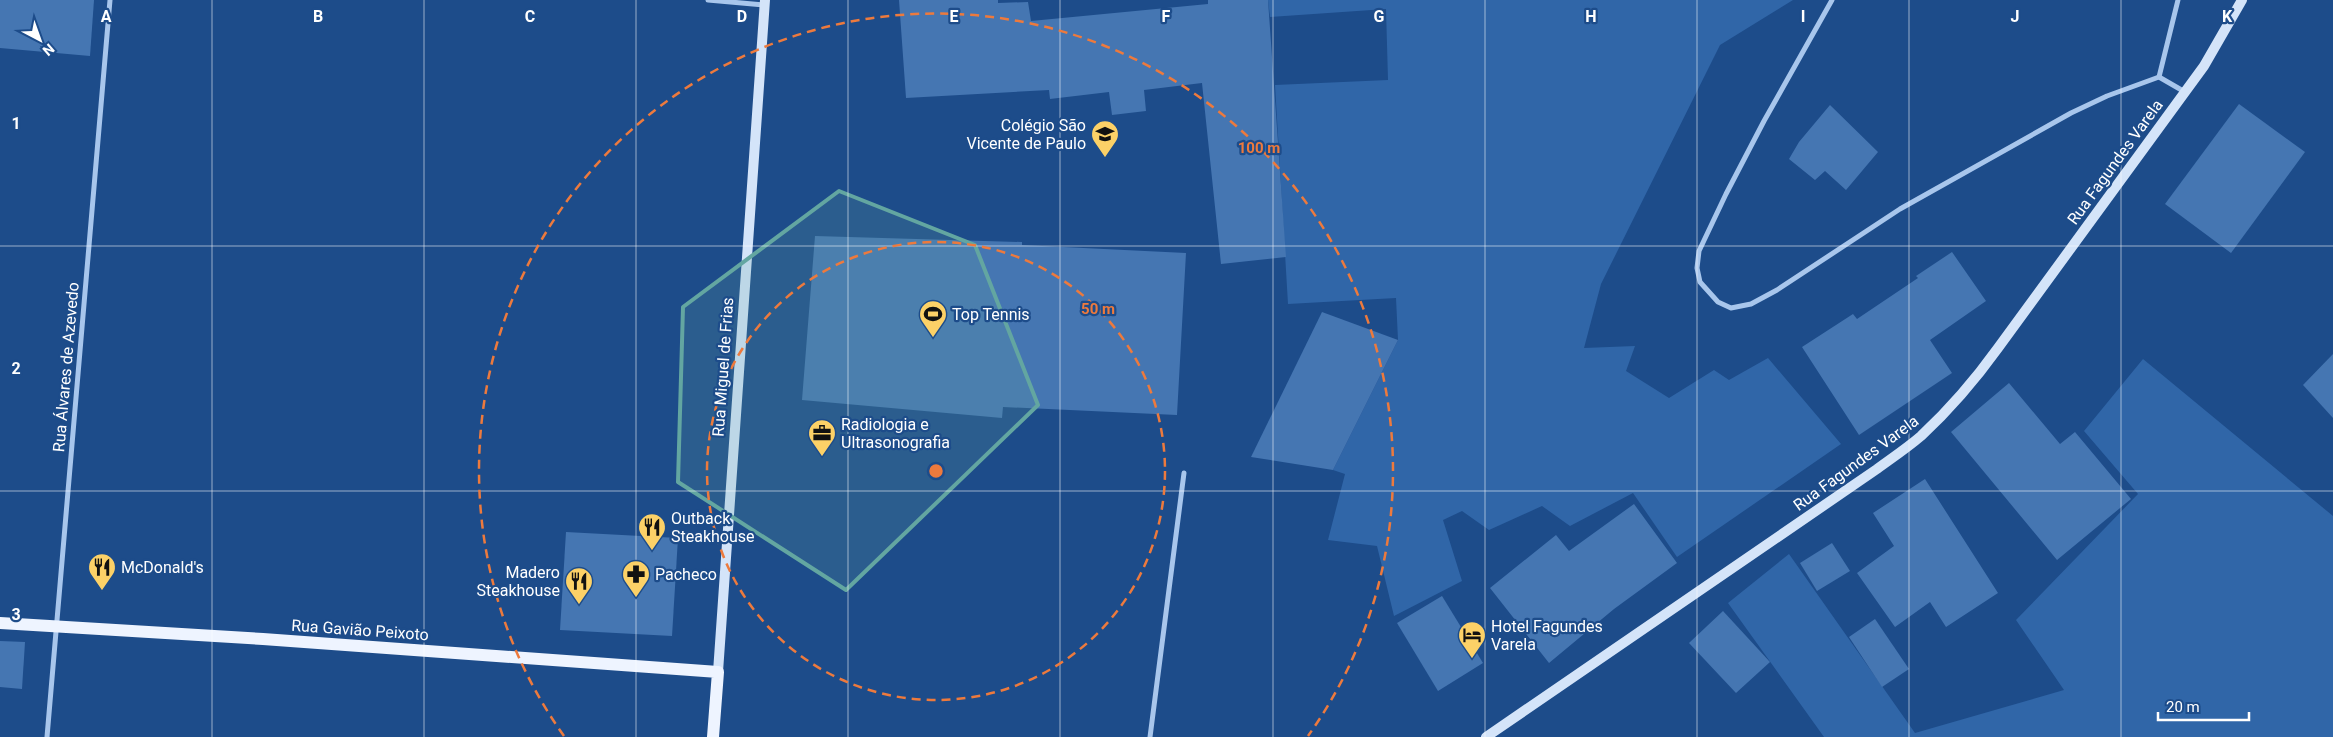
<svg xmlns="http://www.w3.org/2000/svg" width="2333" height="737" font-family="Roboto,sans-serif">
<style>
.green{fill:#3066a8}
.building{fill:#4576b2}
.lines{fill:none;stroke-linecap:round;stroke-linejoin:round}
.street{stroke:#a8c6ec;stroke-width:5}
.secondary{stroke:#d4e4f9;stroke-width:10}
.primary{stroke:#eef4ff;stroke-width:12}
.marked{fill:#63a6a1;fill-opacity:0.2;stroke:#63a6a1;stroke-width:4;stroke-linejoin:round}
.grid{fill:none;stroke:#fff;stroke-width:1;stroke-opacity:0.55}
.ring{fill:none;stroke:#ed7a3d;stroke-width:2.5;stroke-dasharray:9 6}
.labels{text-anchor:middle;dominant-baseline:central;stroke-width:4.5;stroke-linejoin:round;paint-order:stroke}
.poi-label{font-size:16px;fill:#fff;stroke:#1d4c8a;text-anchor:start}
.street-label{font-size:16px;fill:#fff;stroke:#1d4c8a}
.grid-label{font-size:16px;text-anchor:middle;font-weight:bold;fill:#fff;stroke:#1d4c8a;stroke-width:4.5;stroke-linejoin:round;paint-order:stroke}
.centre{fill:#ed7a3d;stroke:#1d4c8a;stroke-width:2.5}
.ring-label{font-size:15px;text-anchor:middle;font-weight:bold;fill:#ed7a3d;stroke:#1d4c8a;stroke-width:4.5;stroke-linejoin:round;paint-order:stroke}
</style>
<rect width="100%" height="100%" fill="#1d4c8a"/>
<!-- green -->
<g class="green">
<polygon points="1268,0 1793,0 1720,45 1601,284 1584,348 1635,346 1626,371 1669,398 1714,370 1729,380 1768,358 1841,444 1677,557 1633,493 1570,526 1542,506 1489,530 1462,511 1443,520 1462,581 1394,616 1377,546 1328,540 1345,474 1333,470 1398,340 1396,298 1288,304 1275,85 1388,80 1386,9 1270,17"/>
<polygon points="2143,359 2333,516 2333,737 1824,737 1728,603 1789,554 1915,733 2064,690 2016,620 2138,494 2084,431"/>
</g>
<!-- building -->
<g class="building">
<polygon points="0,0 94,0 90,56 0,48"/>
<polygon points="899,0 998,0 998,3 1028,2 1031,21 1208,4 1208,0 1268,0 1286,257 1221,264 1202,83 1144,90 1146,111 1112,115 1109,92 1050,99 1049,90 906,98"/>
<polygon points="2239,104 2305,152 2231,253 2165,204"/>
<polygon points="1830,105 1878,152 1846,190 1825,171 1815,180 1789,159 1799,142"/>
<polygon points="815,236 1022,242 1022,245 1186,253 1177,415 1003,407 1002,418 802,400"/>
<polygon points="1952,252 1986,301 1930,340 1952,373 1859,435 1802,347 1853,314 1857,319 1918,278 1916,276"/>
<polygon points="1322,312 1398,340 1333,470 1251,457"/>
<polygon points="2333,354 2333,418 2303,385"/>
<polygon points="2009,383 2060,444 2075,432 2131,499 2057,560 1951,432"/>
<polygon points="1925,479 1998,593 1946,627 1930,602 1895,627 1857,573 1894,546 1873,513"/>
<polygon points="1634,504 1677,563 1614,609 1549,663 1490,588 1556,535 1569,551"/>
<polygon points="566,532 678,538 672,636 560,630"/>
<polygon points="1832,543 1850,571 1817,591 1800,563"/>
<polygon points="1442,596 1483,663 1438,691 1397,623"/>
<polygon points="1723,611 1770,662 1736,693 1689,643"/>
<polygon points="1875,619 1909,669 1882,687 1849,637"/>
<polygon points="0,641 25,642 22,689 0,687"/>
</g>
<g class="lines">
<!-- street -->
<g class="street">
<polyline points="708,0 764,5"/>
<polyline points="1832,0 1764,121 1726,194 1699,251 1697,268 1700,282 1718,302 1731,308 1751,304 1777,290 1900,209 2071,113 2107,96 2159,77 2185,92"/>
<polyline points="2159,77 2178,0"/>
<polyline points="47,737 110,0"/>
<polyline points="1150,737 1184,473"/>
</g>
<!-- secondary -->
<g class="secondary">
<polyline points="718,672 765,0"/>
<path d="M1486,737L1877,469C1892,458 1907,448 1921,436C1950,409 1975,380 1998,348L2204,66L2242,0"/>
</g>
<!-- primary -->
<polyline class="primary" points="0,623 263,639 718,672 713,737"/>
</g>
<!-- marked area -->
<path class="marked" d="M839,191L975,245L1038,405L846,590L678,482L683,307Z"/>
<!-- grid -->
<path class="grid" d="M212,0V737M424,0V737M636,0V737M848,0V737M1060,0V737M1273,0V737M1485,0V737M1697,0V737M1909,0V737M2121,0V737M0,246H2333M0,491H2333"/>
<!-- distance rings -->
<g class="ring">
<circle cx="936" cy="471" r="229"/>
<path d="M564 736A457 457 0 1 1 1308 736"/>
</g>
<!-- icons -->
<defs>
<g id="school-pin" transform="scale(1.4375)"><path d="M0 17L-7.5 6A9.5 9.5 0 1 1 7.5 6Z" fill="#fcd167" stroke="#1d4c8a"/><path d="M0-5L7-2L0 1L-7-2ZM-4 1L0 2.5L4 1V4Q0 6-4 4Z" fill="#111"/></g>
<g id="stadium-pin" transform="scale(1.4375)"><path d="M0 17L-7.5 6A9.5 9.5 0 1 1 7.5 6Z" fill="#fcd167" stroke="#1d4c8a"/><path d="M0-5a6.5 5 0 1 0 0 10a6.5 5 0 1 0 0-10ZM-3.5-1.8h7v3.6h-7Z" fill="#111"/></g>
<g id="office-pin" transform="scale(1.4375)"><path d="M0 17L-7.5 6A9.5 9.5 0 1 1 7.5 6Z" fill="#fcd167" stroke="#1d4c8a"/><path d="M-6-3h4V-5.5h4V-3h4V5H-6ZM-1-4.5V-3h2v-1.5ZM-6 0V1H6V0Z" fill="#111"/></g>
<g id="restaurant-pin" transform="scale(1.4375)"><path d="M0 17L-7.5 6A9.5 9.5 0 1 1 7.5 6Z" fill="#fcd167" stroke="#1d4c8a"/><path d="M-5-6h1v4h1v-4h1v4h1v-4h1v5L-1.5 .5V6h-2V.5L-5-1ZM5-6V6H3V1.5H1.5Q1.5-4 5-6Z" fill="#111"/></g>
<g id="pharmacy-pin" transform="scale(1.4375)"><path d="M0 17L-7.5 6A9.5 9.5 0 1 1 7.5 6Z" fill="#fcd167" stroke="#1d4c8a"/><path d="M-2-6h4v4h4v4h-4v4h-4v-4h-4v-4h4Z" fill="#111"/></g>
<g id="hotel-pin" transform="scale(1.4375)"><path d="M0 17L-7.5 6A9.5 9.5 0 1 1 7.5 6Z" fill="#fcd167" stroke="#1d4c8a"/><path d="M-6-4.5h1.5V1H6V5H4.5V3h-9V5H-6ZM-4 0a1.8 1.8 0 1 1 3.6 0ZM.5 0V-2.5h3Q6-2.5 6 0Z" fill="#111"/></g>
</defs>
<g fill-rule="evenodd">
<use href="#school-pin" x="1105" y="134"/>
<use href="#stadium-pin" x="933" y="314"/>
<use href="#office-pin" x="822" y="433"/>
<use href="#restaurant-pin" x="652" y="527"/>
<use href="#restaurant-pin" x="102" y="567"/>
<use href="#pharmacy-pin" x="636" y="574"/>
<use href="#restaurant-pin" x="579" y="581"/>
<use href="#hotel-pin" x="1472" y="635"/>
</g>
<g class="labels">
<!-- poi labels -->
<g class="poi-label">
<text x="1086" y="125" text-anchor="end">Colégio São<tspan x="1086" dy="18">Vicente de Paulo</tspan></text>
<text x="952" y="314">Top Tennis</text>
<text x="841" y="424">Radiologia e<tspan x="841" dy="18">Ultrasonografia</tspan></text>
<text x="671" y="518">Outback<tspan x="671" dy="18">Steakhouse</tspan></text>
<text x="121" y="567">McDonald's</text>
<text x="560" y="572" text-anchor="end">Madero<tspan x="560" dy="18">Steakhouse</tspan></text>
<text x="655" y="574">Pacheco</text>
<text x="1491" y="626">Hotel Fagundes<tspan x="1491" dy="18">Varela</tspan></text>
</g>
<!-- street labels -->
<g class="street-label">
<text transform="translate(2115 162) rotate(-54)">Rua Fagundes Varela</text>
<text transform="translate(66 367) rotate(-85)">Rua Álvares de Azevedo</text>
<text transform="translate(723 367) rotate(-86)">Rua Miguel de Frias</text>
<text transform="translate(1856 463) rotate(-36)">Rua Fagundes Varela</text>
<text transform="translate(360 630) rotate(4)">Rua Gavião Peixoto</text>
</g>
</g>
<g class="grid-label">
<text x="106" y="22">A</text>
<text x="318" y="22">B</text>
<text x="530" y="22">C</text>
<text x="742" y="22">D</text>
<text x="954" y="22">E</text>
<text x="1166" y="22">F</text>
<text x="1379" y="22">G</text>
<text x="1591" y="22">H</text>
<text x="1803" y="22">I</text>
<text x="2015" y="22">J</text>
<text x="2227" y="22">K</text>
<text x="16" y="129">1</text>
<text x="16" y="374">2</text>
<text x="16" y="620">3</text>
</g>
<circle cx="936" cy="471" r="8" class="centre"/>
<g class="ring-label">
<text x="1259" y="153">100 m</text>
<text x="1098" y="314">50 m</text>
</g>
<!-- north arrow -->
<g transform="translate(40 40) rotate(139)" stroke="#1d4c8a" stroke-width="4" paint-order="stroke">
<path d="M0-4L9 19L0 12L-9 19Z" fill="#ffffff"/>
<text y="-8" font-size="14" font-weight="bold" text-anchor="middle" fill="#ffffff">N</text>
</g>
<!-- scale -->
<path d="M2158 712v8h91v-8" fill="none" stroke="#ffffff" stroke-width="2.5"/>
<text x="2166" y="712" font-size="15" fill="#ffffff" stroke="#1d4c8a" stroke-width="4" paint-order="stroke">20 m</text>
</svg>
